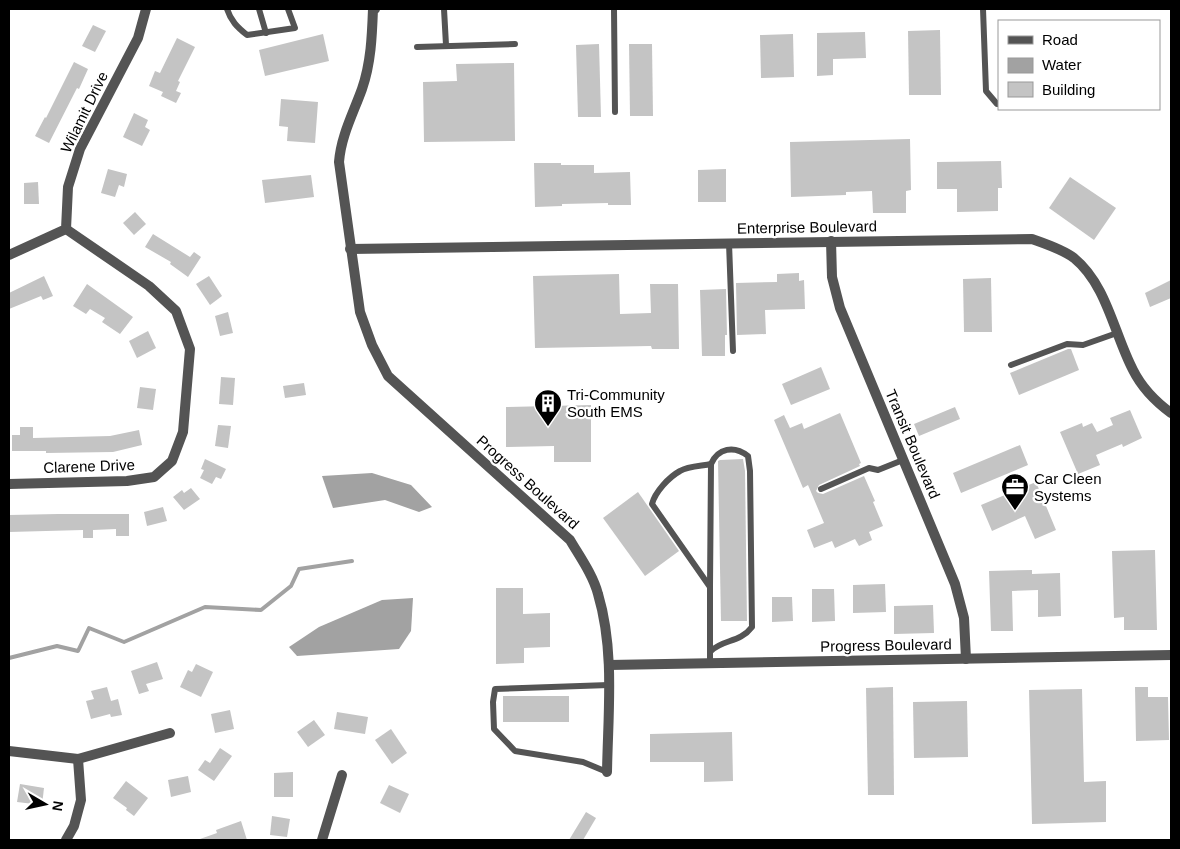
<svg xmlns="http://www.w3.org/2000/svg" width="1180" height="849" font-family="Arial,sans-serif">
<style>
.water{fill:#a2a2a2}
.lines{fill:none;stroke-linecap:round;stroke-linejoin:round}
.stream{stroke:#a2a2a2;stroke-width:4}
.building{fill:#c4c4c4}
.service{stroke:#545454;stroke-width:6}
.minor{stroke:#545454;stroke-width:10}
.labels{text-anchor:middle;dominant-baseline:central;stroke-width:4.5;stroke-linejoin:round;paint-order:stroke}
.street-label{font-size:15px;fill:#000;stroke:#fff}
.poi-label{font-size:15px;fill:#000;stroke:#fff;text-anchor:start}
</style>
<rect width="100%" height="100%" fill="#fff"/>
<!-- water -->
<g class="water">
<polygon points="372,473 411,485 432,507 419,512 385,500 333,508 322,476"/>
<polygon points="413,598 411,631 399,649 297,656 289,647 319,627 382,600"/>
</g>
<g class="lines">
<!-- stream -->
<polyline class="stream" points="9,658 57,646 78,651 89,628 124,642 205,607 261,610 291,586 299,569 352,561"/>
</g>
<!-- building -->
<g class="building">
<polygon points="93,25 106,31 95,52 82,46"/>
<polygon points="940,30 941,95 909,95 908,31"/>
<polygon points="865,32 866,58 833,59 833,75 817,76 817,33"/>
<polygon points="323,34 329,61 265,76 259,50"/>
<polygon points="793,34 794,77 761,78 760,35"/>
<polygon points="177,38 195,47 178,81 180,82 176,91 181,93 176,103 161,96 163,92 149,86 155,71 160,73"/>
<polygon points="599,44 601,117 578,117 576,45"/>
<polygon points="629,44 652,44 653,116 630,116"/>
<polygon points="74,62 88,69 79,89 77,88 49,143 35,136 45,117 46,118"/>
<polygon points="514,63 515,141 424,142 423,82 457,81 456,64"/>
<polygon points="281,99 318,102 315,143 287,141 288,127 279,126"/>
<polygon points="134,113 148,120 145,127 150,130 142,146 123,137"/>
<polygon points="910,139 911,190 906,191 906,213 873,213 872,191 846,192 846,195 791,197 790,142"/>
<polygon points="1001,161 1002,188 998,188 998,211 957,212 957,189 937,189 937,162"/>
<polygon points="534,163 561,163 561,165 594,165 594,173 630,172 631,205 608,205 608,203 562,204 562,206 535,207"/>
<polygon points="108,169 127,174 124,187 119,185 115,197 101,193"/>
<polygon points="726,169 726,202 698,202 698,170"/>
<polygon points="311,175 314,197 265,203 262,180"/>
<polygon points="1070,177 1116,208 1094,240 1049,208"/>
<polygon points="38,182 39,204 24,204 24,183"/>
<polygon points="135,212 146,224 134,235 123,223"/>
<polygon points="153,234 190,257 194,252 201,257 188,277 170,264 171,262 145,247"/>
<polygon points="799,273 799,281 804,280 805,309 765,310 766,334 737,335 736,283 777,282 777,274"/>
<polygon points="619,274 620,314 651,313 650,284 678,284 679,349 652,349 651,346 535,348 533,276"/>
<polygon points="44,276 53,296 43,300 41,296 9,309 9,293"/>
<polygon points="209,276 222,296 210,305 196,284"/>
<polygon points="991,278 992,332 964,332 963,279"/>
<polygon points="1171,280 1171,298 1150,307 1145,293"/>
<polygon points="87,284 133,317 120,334 102,322 105,318 90,309 86,314 73,306"/>
<polygon points="726,289 727,335 725,335 725,356 702,356 700,290"/>
<polygon points="228,312 233,333 220,336 215,316"/>
<polygon points="148,331 156,348 137,358 129,341"/>
<polygon points="1068,349 1071,349 1079,370 1019,395 1010,373"/>
<polygon points="821,367 830,389 791,405 782,384"/>
<polygon points="221,377 235,378 233,405 219,404"/>
<polygon points="304,383 306,395 285,398 283,386"/>
<polygon points="140,387 156,389 153,410 137,408"/>
<polygon points="591,405 591,462 554,462 554,446 506,447 506,407"/>
<polygon points="955,407 960,419 919,436 914,424"/>
<polygon points="1130,410 1142,438 1123,447 1122,444 1096,455 1100,465 1078,474 1060,432 1082,423 1083,427 1092,423 1097,432 1113,425 1110,418"/>
<polygon points="840,413 861,463 859,464 860,466 819,485 816,491 818,493 823,494 864,476 875,501 873,502 883,526 869,532 872,540 859,546 855,539 835,548 832,541 814,548 807,530 824,523 808,485 803,488 774,420 784,415 790,428 802,423 804,429"/>
<polygon points="218,425 231,426 228,448 215,446"/>
<polygon points="20,427 33,427 33,438 110,436 139,430 142,445 113,452 46,453 46,451 12,451 12,435 20,435"/>
<polygon points="1020,445 1028,465 961,493 953,473"/>
<polygon points="205,459 226,469 221,479 216,477 212,484 200,478 204,470 201,469"/>
<polygon points="743,459 745,471 747,621 721,621 718,461 720,460"/>
<polygon points="1036,482 1056,530 1035,539 1025,516 992,531 981,505"/>
<polygon points="191,488 200,499 184,510 173,497 182,490 184,493"/>
<polygon points="638,492 679,551 645,576 603,518"/>
<polygon points="163,507 167,521 147,526 144,512"/>
<polygon points="58,514 129,514 129,536 116,536 116,529 93,530 93,538 83,538 83,530 9,532 9,515"/>
<polygon points="1155,550 1157,630 1124,630 1124,617 1114,618 1112,551"/>
<polygon points="1032,570 1032,574 1060,573 1061,616 1038,617 1038,590 1012,591 1013,631 991,631 989,571"/>
<polygon points="885,584 886,612 853,613 853,585"/>
<polygon points="496,588 523,588 523,614 550,613 550,647 524,648 524,663 496,664"/>
<polygon points="812,589 834,589 835,621 812,622"/>
<polygon points="772,597 792,597 793,621 772,622"/>
<polygon points="933,605 934,633 894,634 894,606"/>
<polygon points="157,662 163,679 146,684 149,691 139,694 131,671"/>
<polygon points="196,664 213,672 201,697 180,687 188,670 192,672"/>
<polygon points="107,687 111,701 118,699 122,715 111,717 110,714 91,719 86,701 94,699 91,691"/>
<polygon points="893,687 894,795 868,795 866,688"/>
<polygon points="1135,687 1148,687 1148,697 1168,697 1169,740 1136,741"/>
<polygon points="1082,689 1084,782 1106,781 1106,822 1032,824 1029,690"/>
<rect x="503" y="696" width="66" height="26"/>
<polygon points="967,701 968,757 914,758 913,702"/>
<polygon points="230,710 234,729 215,733 211,714"/>
<polygon points="337,712 368,717 365,734 334,729"/>
<polygon points="314,720 325,735 308,747 297,732"/>
<polygon points="391,729 407,753 392,764 375,740"/>
<polygon points="732,732 733,781 704,782 704,762 650,762 650,734"/>
<polygon points="220,748 232,756 214,781 198,770 205,760 210,763"/>
<polygon points="293,772 293,797 274,797 274,773"/>
<polygon points="188,776 191,792 171,797 168,780"/>
<polygon points="126,781 148,798 134,816 126,810 127,808 113,798"/>
<polygon points="20,784 44,788 42,805 17,802"/>
<polygon points="389,785 409,794 400,813 380,803"/>
<polygon points="586,812 596,818 583,840 569,840"/>
<polygon points="272,816 290,819 287,837 270,835"/>
<polygon points="241,821 247,840 201,840 200,839 217,833 216,830"/>
</g>
<g class="lines">
<!-- service -->
<g class="service">
<path d="M227,9C231,21 237,27 247,35L295,28L288,9"/>
<polyline points="259,9 266,33"/>
<polyline points="444,9 446,45"/>
<polyline points="614,9 615,112"/>
<polyline points="983,9 986,91 997,104 999,104"/>
<polyline points="417,47 515,44"/>
<polyline points="729,243 733,351"/>
<polyline points="1011,365 1067,344 1083,345 1117,333"/>
<polyline points="821,489 869,468 878,470 903,460"/>
<path d="M710,587L711,464C718,448 734,445 748,456L750,471L752,627C740,643 723,639 711,651"/>
<path d="M710,663V587L652,504C655,492 669,477 680,471C688,466 701,466 711,464"/>
<polyline points="607,772 583,762 515,751 494,729 493,702 495,689 609,685"/>
</g>
<!-- minor -->
<g class="minor">
<path d="M375,9H373C372,36 371,63 362,89C353,114 341,136 339,162L360,312L372,345L388,376L570,540C580,557 593,575 598,594C615,651 608,713 607,772"/>
<polyline points="831,241 832,277 840,308 955,584 964,618 966,659"/>
<path d="M350,249L1032,239C1046,244 1062,249 1074,258C1107,285 1114,334 1133,370C1142,388 1156,402 1171,413"/>
<polyline points="9,255 66,229 68,187 80,149 138,38 146,9"/>
<polyline points="9,484 127,481 154,477 172,461 183,432 190,349 176,311 149,286 66,229"/>
<polyline points="609,665 1171,655"/>
<polyline points="9,751 78,759 170,733"/>
<polyline points="66,840 74,826 81,800 78,759"/>
<polyline points="322,840 342,775"/>
</g>
</g>
<!-- icons -->
<defs>
<g id="building-pin" transform="scale(1.4375)"><path d="M0 17L-7.5 6A9.5 9.5 0 1 1 7.5 6Z" fill="#000" stroke="#fff"/><path d="M-4-6H4V6H1V3H-1V6H-4ZM-2.5-4.3h1.7v1.8h-1.7ZM.8-4.3h1.7v1.8H.8ZM-2.5-1h1.7V.8h-1.7ZM.8-1h1.7V.8H.8Z" fill="#fff"/></g>
<g id="office-pin" transform="scale(1.4375)"><path d="M0 17L-7.5 6A9.5 9.5 0 1 1 7.5 6Z" fill="#000" stroke="#fff"/><path d="M-6-3h4V-5.5h4V-3h4V5H-6ZM-1-4.5V-3h2v-1.5ZM-6 0V1H6V0Z" fill="#fff"/></g>
</defs>
<g fill-rule="evenodd">
<use href="#building-pin" x="548" y="403"/>
<use href="#office-pin" x="1015" y="487"/>
</g>
<g class="labels">
<!-- street labels -->
<g class="street-label">
<text transform="translate(84 112) rotate(-64)">Wilamit Drive</text>
<text transform="translate(807 227) rotate(-1)">Enterprise Boulevard</text>
<text transform="translate(913 444) rotate(67)">Transit Boulevard</text>
<text transform="translate(89 466) rotate(-2)">Clarene Drive</text>
<text transform="translate(528 482) rotate(42)">Progress Boulevard</text>
<text transform="translate(886 645) rotate(-1)">Progress Boulevard</text>
</g>
<!-- poi labels -->
<g class="poi-label">
<text x="567" y="394">Tri-Community<tspan x="567" dy="17">South EMS</tspan></text>
<text x="1034" y="478">Car Cleen<tspan x="1034" dy="17">Systems</tspan></text>
</g>
</g>
<!-- border -->
<rect width="1180" height="849" fill="none" stroke="#000000" stroke-width="20"/>
<!-- legend -->
<rect x="998" y="20" width="162" height="90" fill="#ffffff" stroke="#999999"/>
<rect x="1008" y="36" width="25" height="8" fill="#545454" stroke="#999999"/>
<text x="1042" y="45" font-size="15" fill="#000000">Road</text>
<rect x="1008" y="58" width="25" height="15" fill="#a2a2a2" stroke="#999999"/>
<text x="1042" y="70" font-size="15" fill="#000000">Water</text>
<rect x="1008" y="82" width="25" height="15" fill="#c4c4c4" stroke="#999999"/>
<text x="1042" y="95" font-size="15" fill="#000000">Building</text>
<!-- north arrow -->
<g transform="translate(45 804) rotate(99)" stroke="#ffffff" stroke-width="4" paint-order="stroke">
<path d="M0-4L9 19L0 12L-9 19Z" fill="#000000"/>
<text y="-8" font-size="14" font-weight="bold" text-anchor="middle" fill="#000000">N</text>
</g>
</svg>
